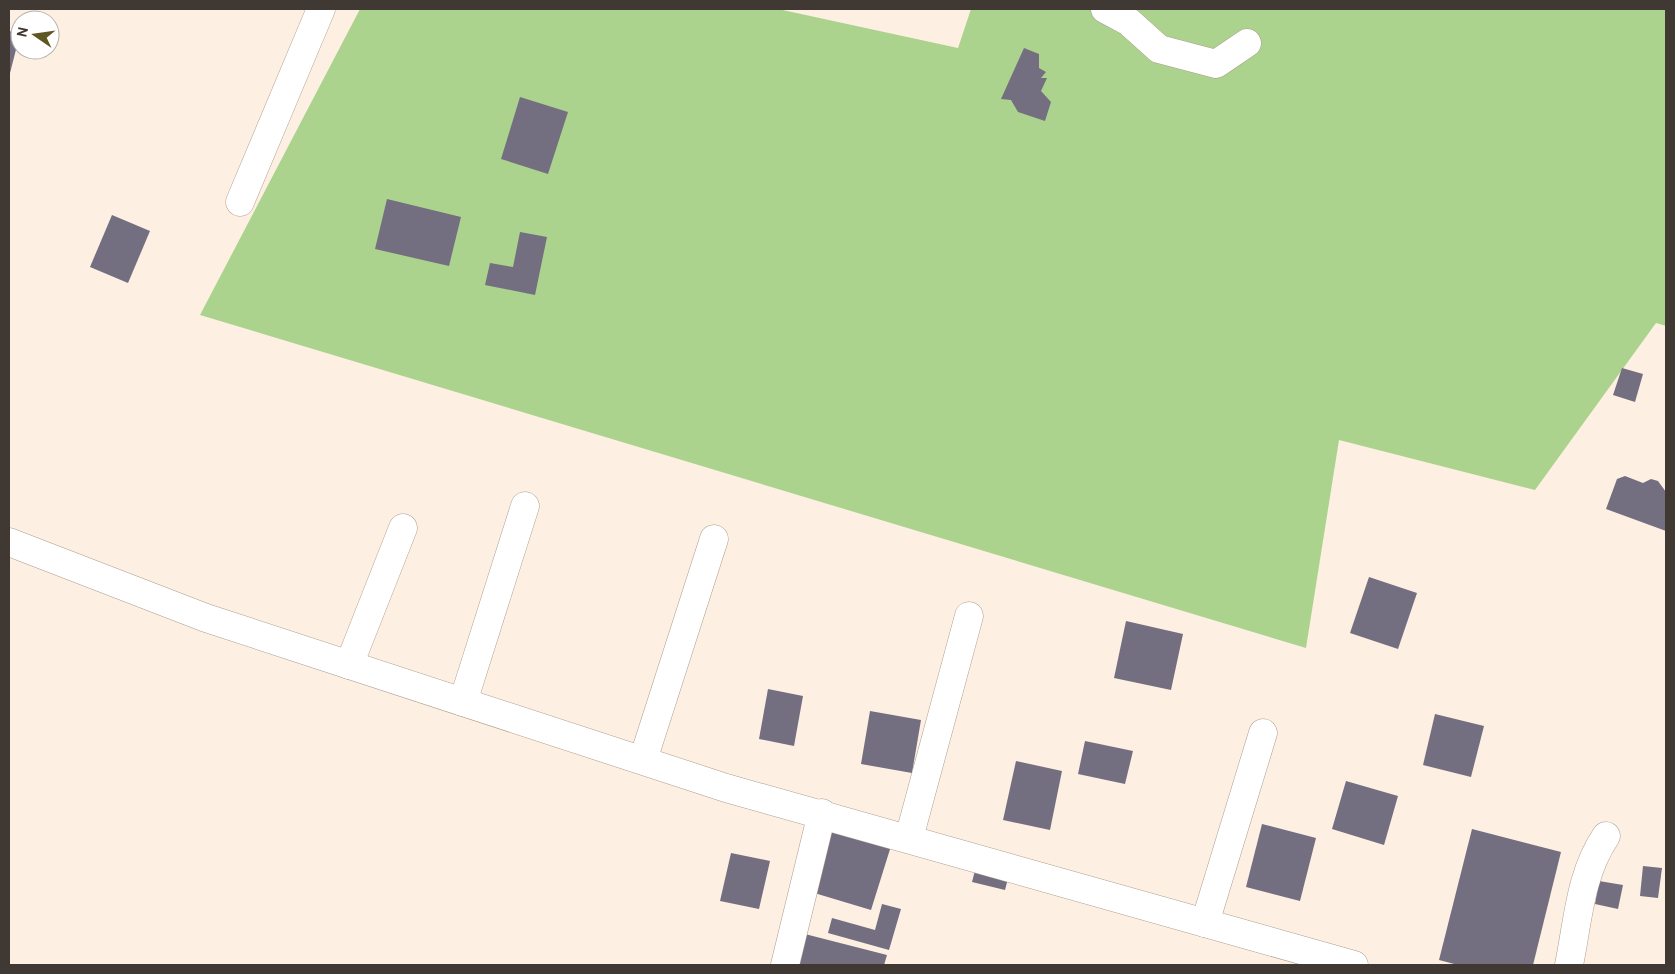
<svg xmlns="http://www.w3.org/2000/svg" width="1675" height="974" font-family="Overpass,sans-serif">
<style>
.green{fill:#acd38e}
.building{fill:#736e80}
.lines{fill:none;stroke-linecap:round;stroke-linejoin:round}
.minor-casing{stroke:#ad9e8f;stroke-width:29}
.minor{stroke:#fff;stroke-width:28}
</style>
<rect width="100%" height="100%" fill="#fdf0e3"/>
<!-- green -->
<polygon class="green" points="360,9 778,9 958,48 971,9 1666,9 1666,326 1656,323 1535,490 1339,440 1306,648 200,315"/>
<!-- building -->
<g class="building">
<polygon points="9,31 20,34 9,77"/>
<polygon points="1024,48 1039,54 1039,68 1046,72 1041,78 1047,78 1041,91 1051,102 1045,121 1018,112 1011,100 1001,99"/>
<polygon points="520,97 568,112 548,174 501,159"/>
<polygon points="387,199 461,217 449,266 375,249"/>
<polygon points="112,215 150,231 128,283 90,267"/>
<polygon points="520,232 547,237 535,295 485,285 490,263 513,267"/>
<polygon points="1622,368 1643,374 1635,402 1613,395"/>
<polygon points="1625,476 1643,483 1651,479 1658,481 1666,492 1666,531 1606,509 1617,479"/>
<polygon points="1369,577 1417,593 1398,649 1350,633"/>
<polygon points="1126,621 1183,634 1171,690 1114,678"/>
<polygon points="768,689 803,696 794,746 759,739"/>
<polygon points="870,711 921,720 912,773 861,764"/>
<polygon points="1435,714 1484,726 1471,777 1423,765"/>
<polygon points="1085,741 1133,751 1125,784 1078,774"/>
<polygon points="1016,761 1062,771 1050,830 1003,820"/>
<polygon points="1346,781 1398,796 1384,845 1332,829"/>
<polygon points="1262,824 1316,838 1300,901 1246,887"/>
<polygon points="830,828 891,846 871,910 811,892"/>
<polygon points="1472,829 1561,852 1533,965 1458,965 1439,960"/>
<polygon points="731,853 770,861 759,909 720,901"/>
<polygon points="977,863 1010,871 1005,890 972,882"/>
<polygon points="1643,866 1662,868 1658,898 1640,896"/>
<polygon points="1599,881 1623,885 1618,909 1595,904"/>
<polygon points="882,904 901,909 889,950 828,933 832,918 875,930"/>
<polygon points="801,933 887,955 884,965 793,965"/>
</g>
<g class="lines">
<!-- minor casing -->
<g class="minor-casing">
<g id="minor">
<polyline points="1105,9 1129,22 1159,49 1216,64 1247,43"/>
<polyline points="240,202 321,9"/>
<polyline points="9,542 206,618 726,788 1354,965"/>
<polyline points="349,665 403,528"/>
<polyline points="463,702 525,506"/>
<polyline points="643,760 714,539"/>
<polyline points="909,838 969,616"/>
<polyline points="1205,923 1263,733"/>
<polyline points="785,965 822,813"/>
<path d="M1569,965C1578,921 1580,874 1606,836"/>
</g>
</g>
<!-- minor -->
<use href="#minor" class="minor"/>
</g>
<!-- border -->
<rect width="1675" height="974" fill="none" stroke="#403933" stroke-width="20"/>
<!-- north arrow -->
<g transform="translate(35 35) rotate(283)"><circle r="24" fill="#ffffff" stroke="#b3b0ad"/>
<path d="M0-4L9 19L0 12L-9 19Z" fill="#5f5723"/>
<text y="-8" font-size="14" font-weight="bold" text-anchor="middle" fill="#403933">N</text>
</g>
</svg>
